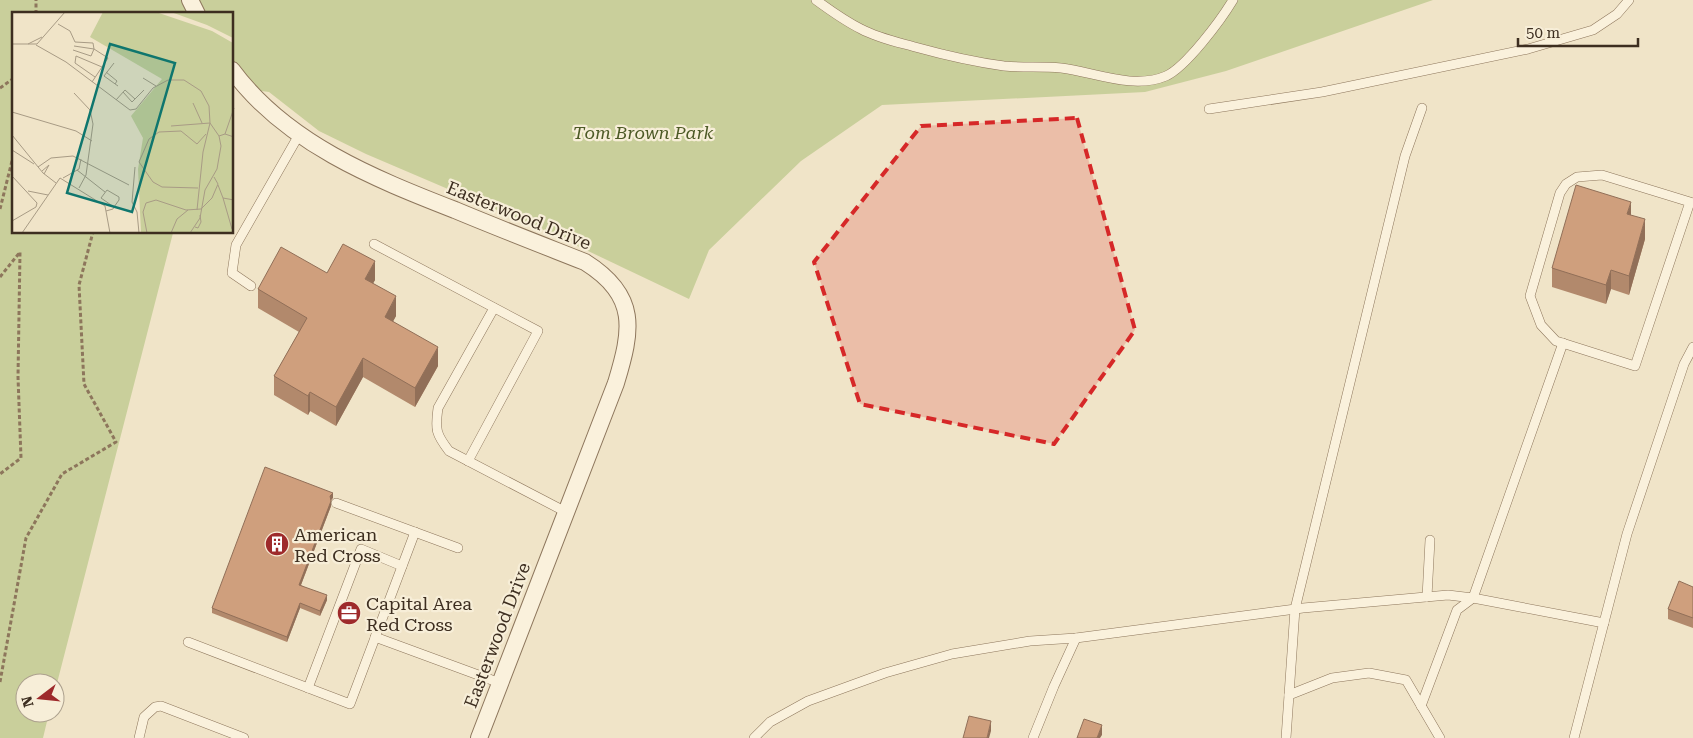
<svg xmlns="http://www.w3.org/2000/svg" width="1693" height="738" font-family="'Roboto Serif',serif">
<style>
.green{fill:#c9cf9b}
.lines{fill:none;stroke-linecap:round;stroke-linejoin:round}
.lane-casing{stroke:#8d765c;stroke-width:10}
.street-casing{stroke:#8d765c;stroke-width:18}
.path{stroke:#8d765c;stroke-width:3;stroke-dasharray:4 2.5;stroke-linecap:butt}
.lane{stroke:#faf1dc;stroke-width:9}
.street{stroke:#faf1dc;stroke-width:16}
.wall{fill:#b2896c}
.shaded-wall{fill:#916f58}
.building{fill:#cf9f7d;stroke:#916f58}
.marked{fill:#d62828;fill-opacity:0.2;stroke:#d62828;stroke-width:4;stroke-dasharray:10 6;stroke-linejoin:round}
.labels{text-anchor:middle;dominant-baseline:central;stroke-width:4.5;stroke-linejoin:round;paint-order:stroke}
.park-label{font-size:18px;font-style:italic;fill:#4d5a26;stroke:#f7eed8}
.street-label{font-size:18px;fill:#3d2e20;stroke:#f7eed8}
.poi-label{font-size:18px;fill:#3d2e20;stroke:#f7eed8;text-anchor:start}
.inset-road{fill:none;stroke:#a89b85;stroke-width:1}
.view{fill:#0f766e;fill-opacity:0.15;stroke:#0f766e;stroke-width:2.5}
.inset-edge{fill:none;stroke:#3d2e20;stroke-width:2.5}
</style>
<rect width="100%" height="100%" fill="#f0e4c8"/>
<!-- green -->
<polygon class="green" points="0,0 1433,0 1226,71 1145,92 882,105 801,161 709,250 689,299 546,231 366,154 319,131 269,92 233,87 232,14 14,14 14,232 173,233 55,691 55,683 25,683 25,713 49,713 43,738 0,738"/>
<g class="lines">
<!-- lane casing -->
<g class="lane-casing">
<g id="lane">
<path d="M816,0C831,11 845,21 861,29C878,38 897,42 915,47C944,55 974,62 1004,66C1023,68 1042,66 1061,68C1094,72 1133,90 1166,76C1186,67 1221,20 1233,0"/>
<polyline points="1209,109 1322,92 1528,49 1593,30 1617,14 1629,0"/>
<polyline points="1690,202 1635,366 1556,341 1541,325 1530,296 1560,193 1566,184 1577,177 1602,175 1690,202 1693,203"/>
<polyline points="374,244 538,331 468,461"/>
<polyline points="251,286 232,273 236,245 300,133"/>
<path d="M494,308L438,408C435,430 436,434 449,451L566,512"/>
<polyline points="336,503 458,548"/>
<polyline points="1427,597 1430,540"/>
<polyline points="375,637 500,683"/>
<polyline points="188,642 350,704 415,532"/>
<polyline points="308,688 361,549 402,566"/>
<polyline points="1289,695 1332,678 1369,673 1406,680 1440,738"/>
<polyline points="1421,706 1457,610 1473,598 1563,343"/>
<polyline points="139,738 144,717 155,707 161,706 244,738"/>
<polyline points="754,738 770,722 808,701 885,673 952,654 1030,641 1076,638 1303,608 1448,595 1473,598 1604,623"/>
<polyline points="1033,738 1054,686 1076,638"/>
<polyline points="1286,738 1295,609 1405,156 1422,108"/>
<polyline points="1574,738 1627,534 1684,364 1693,347"/>
</g>
</g>
<!-- street casing -->
<g class="street-casing">
<g id="street">
<polyline points="190,0 197,14"/>
<path d="M232,70C286,143 373,178 455,210C498,228 542,245 585,262C639,296 632,330 616,383L479,738"/>
</g>
</g>
<!-- path -->
<g class="path">
<polyline points="36,14 36,0"/>
<polyline points="0,88 14,78"/>
<polyline points="0,209 14,153"/>
<polyline points="0,277 20,252 18,377 21,458 0,474"/>
<polyline points="0,682 26,538 62,474 116,442 84,384 79,285 93,232"/>
</g>
<!-- lane -->
<use href="#lane" class="lane"/>
<!-- street -->
<use href="#street" class="street"/>
</g>
<!-- wall -->
<g class="wall">
<polygon points="1631,215 1645,239 1629,295 1611,289 1606,304 1552,287 1552,268"/>
<polygon points="327,273 375,280 373,283 396,316 393,321 438,366 415,407 363,377 336,426 310,411 308,415 274,395 274,376 299,332 258,308 258,289"/>
<polygon points="333,498 331,501 331,506 301,585 327,600 320,616 300,608 287,642 212,613 212,608"/>
<polygon points="1693,587 1693,628 1668,619 1668,609"/>
</g>
<!-- shaded-wall -->
<g class="shaded-wall">
<polygon points="1631,202 1631,221 1627,214"/>
<polygon points="1645,219 1645,239 1629,295 1629,276"/>
<polygon points="375,261 375,280 365,298 365,279"/>
<polygon points="1611,270 1611,289 1606,304 1606,285"/>
<polygon points="396,296 396,316 385,336 385,317"/>
<polygon points="438,347 438,366 415,407 415,388"/>
<polygon points="363,358 363,377 336,426 336,407"/>
<polygon points="310,392 310,411 308,415 308,396"/>
<polygon points="333,493 333,498 330,501 330,496"/>
<polygon points="331,501 331,506 299,590 299,585"/>
<polygon points="327,595 327,600 320,616 320,611"/>
<polygon points="300,603 300,608 287,642 287,637"/>
<polygon points="991,721 991,731 989,738 987,738"/>
<polygon points="1102,725 1102,735 1100,738 1097,738"/>
</g>
<!-- building -->
<g class="building">
<polygon points="1576,185 1631,202 1627,214 1645,219 1629,276 1611,270 1606,285 1552,268"/>
<polygon points="343,244 375,261 365,279 396,296 385,317 438,347 415,388 363,358 336,407 310,392 308,396 274,376 307,318 258,289 281,247 327,273"/>
<polygon points="265,467 333,493 330,496 331,501 299,585 327,595 320,611 300,603 287,637 212,608"/>
<polygon points="1679,581 1693,587 1693,618 1668,609"/>
<polygon points="969,716 991,721 987,738 963,738"/>
<polygon points="1084,719 1102,725 1097,738 1077,738"/>
</g>
<!-- marked area -->
<path class="marked" d="M1077,118L1135,330L1054,444L860,404L814,262L921,126Z"/>
<!-- icons -->
<defs>
<g id="building-disc" transform="scale(1.25)"><circle r="9.5" fill="#9e2a2b" stroke="#f7eed8"/><path d="M-4-6H4V6H1V3H-1V6H-4ZM-2.5-4.3h1.7v1.8h-1.7ZM.8-4.3h1.7v1.8H.8ZM-2.5-1h1.7V.8h-1.7ZM.8-1h1.7V.8H.8Z" fill="#fff"/></g>
<g id="office-disc" transform="scale(1.25)"><circle r="9.5" fill="#9e2a2b" stroke="#f7eed8"/><path d="M-6-3h4V-5.5h4V-3h4V5H-6ZM-1-4.5V-3h2v-1.5ZM-6 0V1H6V0Z" fill="#fff"/></g>
</defs>
<g fill-rule="evenodd">
<use href="#building-disc" x="277" y="544"/>
<use href="#office-disc" x="349" y="613"/>
</g>
<g class="labels">
<!-- park labels -->
<g class="park-label">
<text x="643" y="132">Tom Brown Park</text>
</g>
<!-- street labels -->
<g class="street-label">
<text transform="translate(519 215) rotate(22)">Easterwood Drive</text>
<text transform="translate(497 635) rotate(-69)">Easterwood Drive</text>
</g>
<!-- poi labels -->
<g class="poi-label">
<text x="294" y="534">American<tspan x="294" dy="21">Red Cross</tspan></text>
<text x="366" y="603">Capital Area<tspan x="366" dy="21">Red Cross</tspan></text>
</g>
</g>
<!-- overview -->
<g transform="translate(12 12)">
<rect width="221" height="221" fill="#f0e4c8"/>
<path d="M91,0H144L200,19L221,31V221H129L126,157L131,126L119,104L150,67L78,25ZM159,0H221V26L195,13Z" fill="#c9cf9b"/>
<path class="inset-road" d="M46,12L58,19L63,30M0,32H25L53,0M16,32L30,25M24,33L54,50L118,98L124,97L141,76L156,68H172L189,79L197,94L198,111L207,124L209,134L205,157L193,178L188,206L178,221M62,34L82,37L96,46L80,70M61,38L79,44L82,37L81,31L63,30M102,51L92,64L106,74M94,60L105,69L103,72M83,65L63,51L64,44L90,55M131,66L144,74M111,80L120,90L132,78M62,81L78,98L81,112L74,163L67,176M104,88L113,78L123,87M181,91L190,111M0,100L64,119L80,129M159,114L198,111L191,140L185,198M213,122L222,96M0,123L31,161L44,171M207,124L213,122L222,125M0,138L22,152M26,155L39,146L61,144L117,173M123,155L120,190L125,200L127,221M65,158L93,180M30,159L37,153L32,162M0,164L25,191L24,195L0,209M51,166L67,157L69,147M206,173L211,186L222,188M186,176L150,175L141,170L127,150L137,127L147,120L169,119L185,132L194,122M16,179L36,183M211,186L220,217M94,199L101,197L102,195L107,188V185L95,178L89,186L102,195M183,215L186,216L189,210L188,203M10,221L48,166L93,194L98,221M135,221L131,200L134,191L144,188L174,198L189,197L200,186L206,172L202,165M159,221L165,207L176,198"/>
<path class="view" d="M98,32L163,51L120,200L55,181Z"/>
<rect width="221" height="221" class="inset-edge"/>
</g>
<!-- north arrow -->
<g transform="translate(40 698) rotate(254)"><circle r="24" fill="#f7eed8" stroke="#ada18e"/>
<path d="M0-4L9 19L0 12L-9 19Z" fill="#9e2a2b"/>
<text y="-8" font-size="14" font-weight="bold" text-anchor="middle" fill="#3d2e20">N</text>
</g>
<!-- scale -->
<path d="M1518 38v8h120v-8" fill="none" stroke="#3d2e20" stroke-width="2.5"/>
<text x="1526" y="38" font-size="15" fill="#3d2e20" stroke="#f7eed8" stroke-width="4" paint-order="stroke">50 m</text>
</svg>
